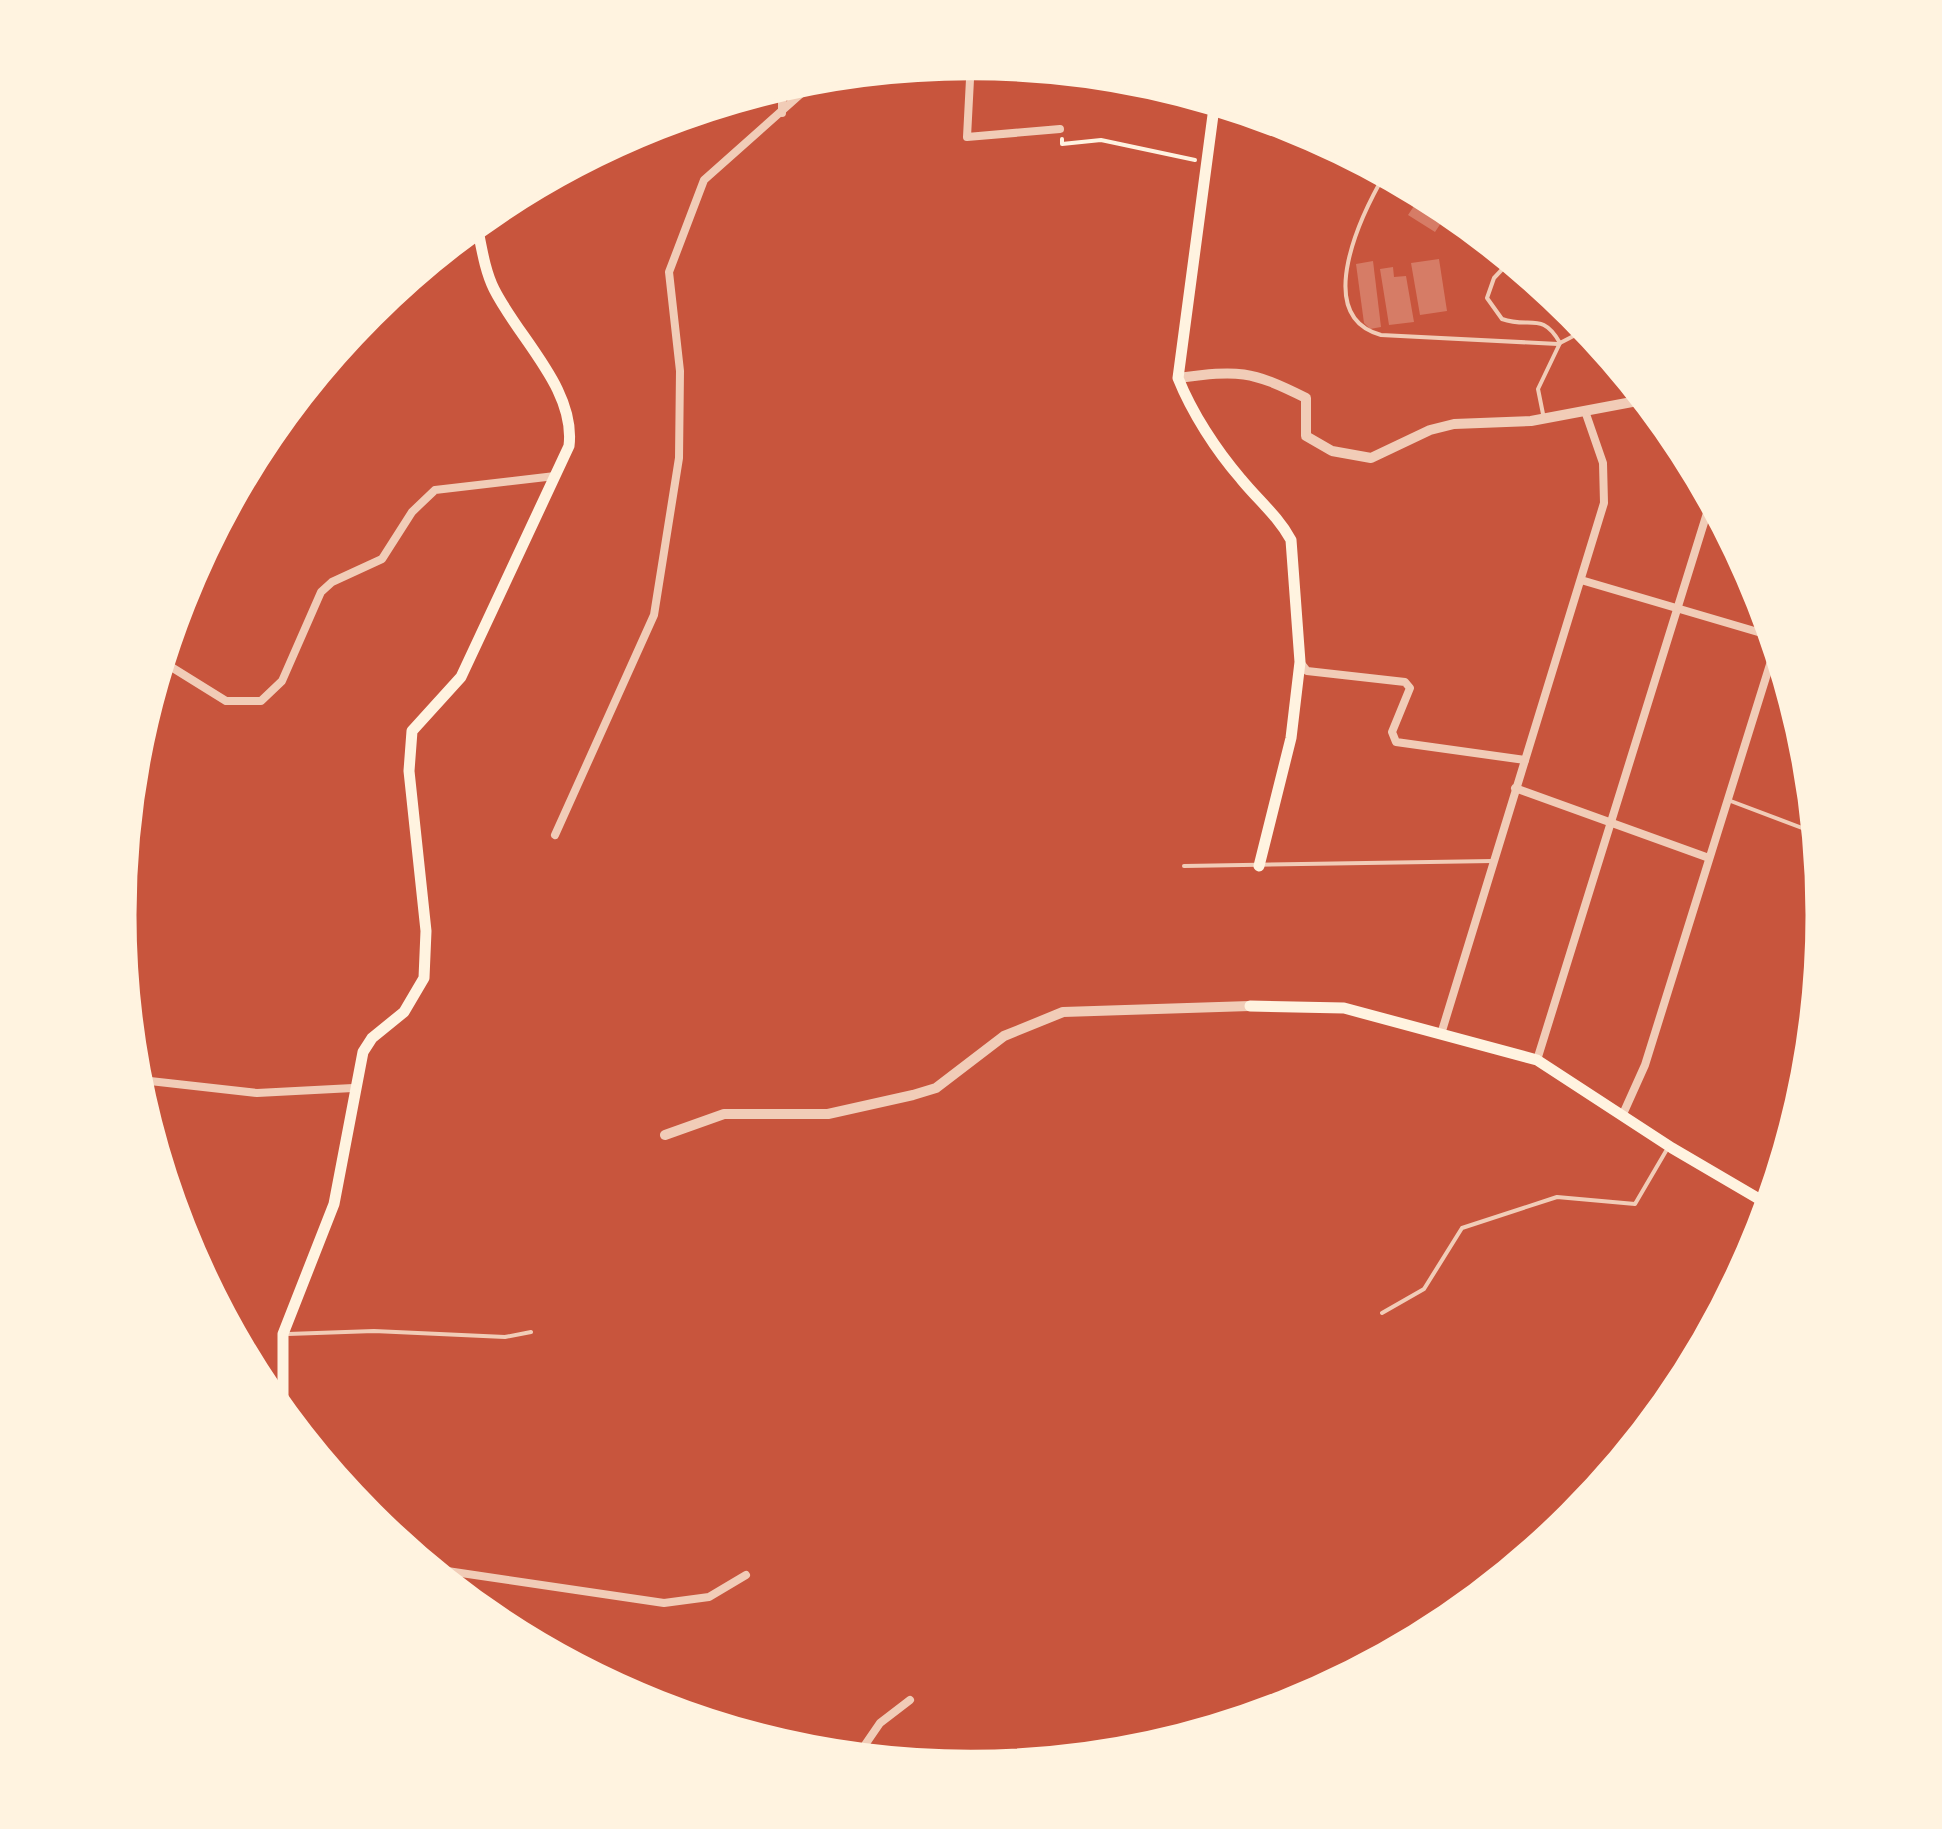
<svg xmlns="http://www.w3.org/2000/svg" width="1942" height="1829" font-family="'Exo 2',sans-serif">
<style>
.building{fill:#d67c66}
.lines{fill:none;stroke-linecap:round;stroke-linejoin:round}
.path{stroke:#fff3e0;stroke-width:4}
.service{stroke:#f1ccb7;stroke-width:4}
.minor{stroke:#f1ccb7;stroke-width:8}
.tertiary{stroke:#f1ccb7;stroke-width:10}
.secondary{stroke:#fff3e0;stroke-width:11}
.rim{fill:none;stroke:#fff3e0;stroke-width:5}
</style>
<rect width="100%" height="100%" fill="#c8553d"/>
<!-- building -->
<g class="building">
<polygon points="1417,189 1451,208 1435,232 1408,215 1416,203 1410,199"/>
<polygon points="1439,259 1447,311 1420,315 1411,263"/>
<polygon points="1373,261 1381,327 1370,329 1364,323 1356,264"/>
<polygon points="1393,267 1394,277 1406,276 1414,322 1389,325 1380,269"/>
</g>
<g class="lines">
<!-- path -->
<polyline class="path" points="1062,139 1062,144 1101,140 1195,160"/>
<!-- service -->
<g class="service">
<path d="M1386,172C1362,213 1311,316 1381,335L1558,344L1589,328"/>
<path d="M1512,259L1494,278L1487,298L1502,319C1530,329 1542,311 1560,343L1538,389L1543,414"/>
<polyline points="1707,519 1727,524"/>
<polyline points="1728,800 1818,834"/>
<polyline points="1184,866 1493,861"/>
<polyline points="1382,1313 1424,1289 1462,1228 1557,1197 1635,1204 1666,1151"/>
<polyline points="288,1334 374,1331 505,1337 531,1332"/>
</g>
<!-- minor -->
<g class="minor">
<polyline points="971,60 967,137 1060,129"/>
<polyline points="765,89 782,89"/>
<polyline points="782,113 782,83"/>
<polyline points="1581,580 1775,637"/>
<polyline points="160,660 226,701 261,701 282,681 321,592 332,582 382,559 412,512 435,490 555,476"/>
<polyline points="1300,662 1307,671 1405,682 1410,688 1392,732 1396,742 1525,760"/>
<polyline points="1515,788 1709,858"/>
<polyline points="555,835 654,615 679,458 680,371 669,272 704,180 822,75"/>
<polyline points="1441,1034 1604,503 1603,463 1585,411"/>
<polyline points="1537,1060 1712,497"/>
<polyline points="141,1080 257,1093 353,1088"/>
<polyline points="1623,1114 1645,1065 1777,642"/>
<polyline points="427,1568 664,1603 709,1597 746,1575"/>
<polyline points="856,1758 880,1723 910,1700"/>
</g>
<!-- tertiary -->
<g class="tertiary">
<path d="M1178,378C1239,370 1250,370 1306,398V436L1332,451L1371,458L1430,430L1454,424L1531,421L1648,399"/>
<polyline points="665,1135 724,1114 828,1114 913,1095 936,1088 1004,1036 1063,1012 1250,1006"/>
</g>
<!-- secondary -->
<g class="secondary">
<path d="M1215,100L1178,378C1192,413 1216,450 1241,479C1258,500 1278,516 1291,540L1300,662L1291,738L1259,866"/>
<polyline points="1250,1006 1344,1008 1537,1060 1672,1148 1771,1206"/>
<path d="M283,1417V1334L334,1204L363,1052L372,1038L404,1012L424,978L426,931L409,771L412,731L461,677L569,446C576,389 519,339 494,289C484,269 481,243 476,221"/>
</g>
</g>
<!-- crop -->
<path d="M0 0H1942V1829H0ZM134 915a837 837 0 1 1 1674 0a837 837 0 1 1-1674 0Z" fill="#fff3e0" fill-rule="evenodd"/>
<path class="rim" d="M134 915a837 837 0 1 1 1674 0a837 837 0 1 1-1674 0Z"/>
</svg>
